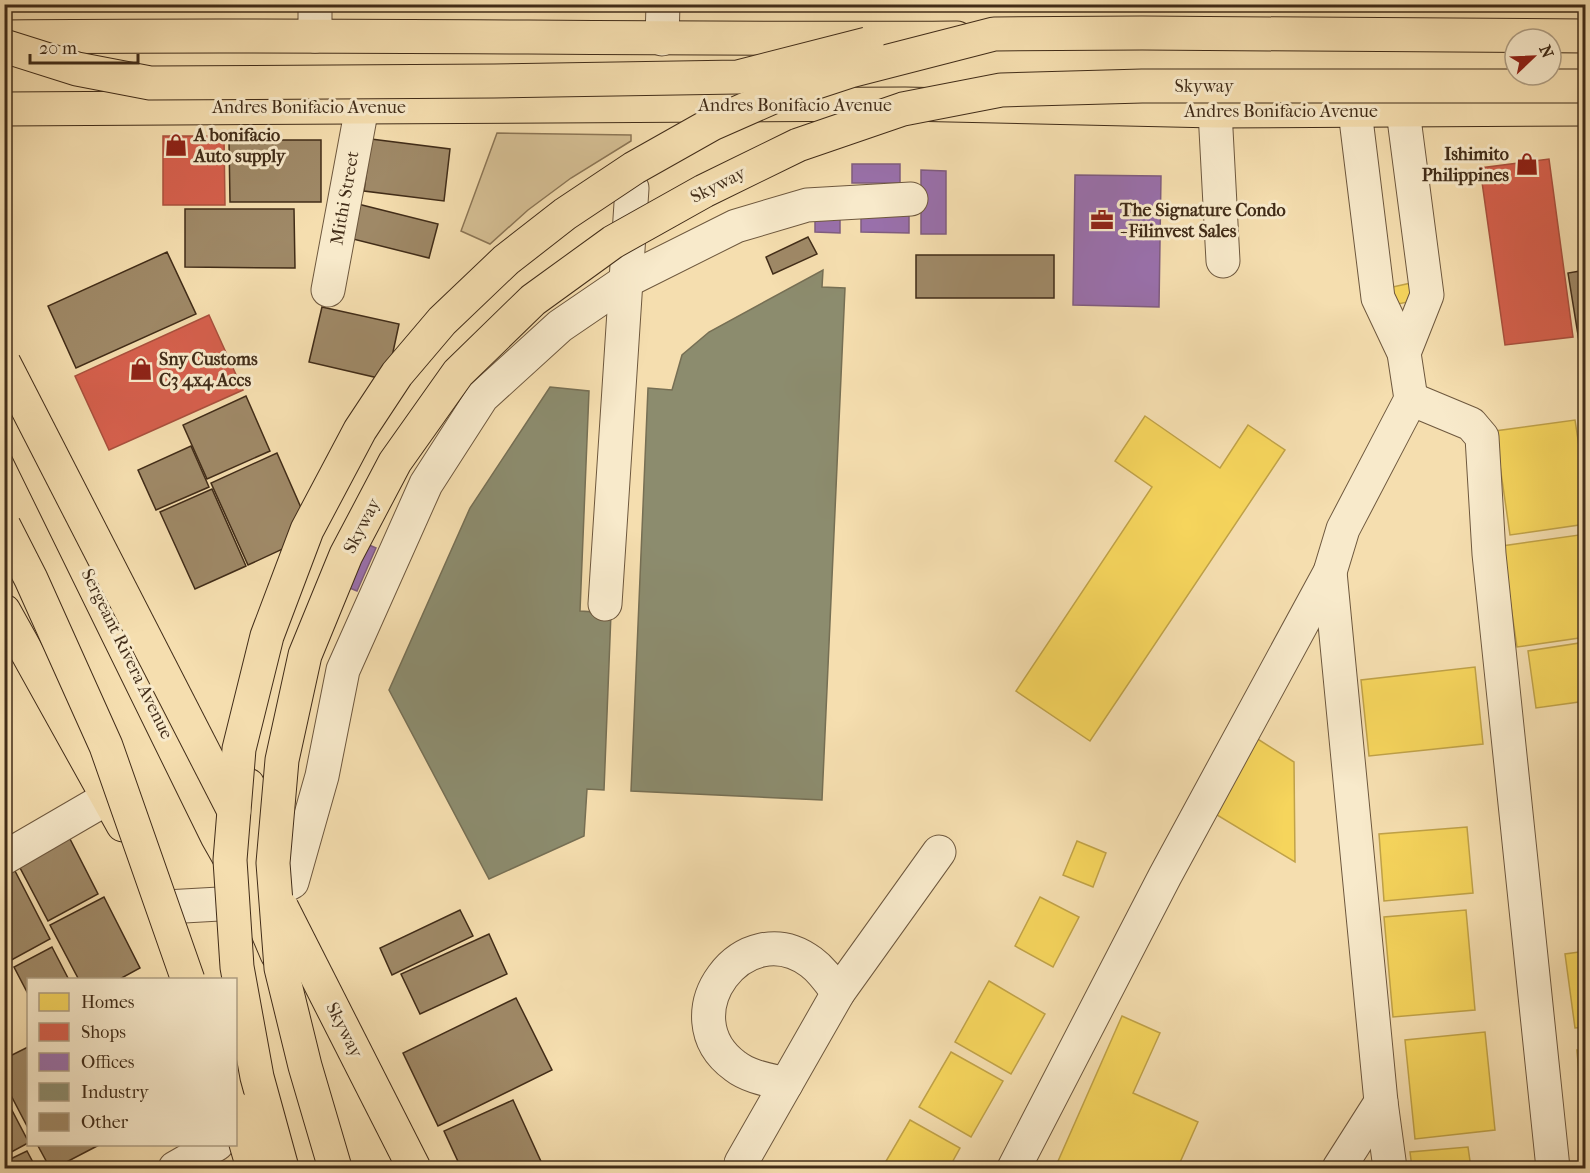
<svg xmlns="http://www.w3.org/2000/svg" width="1590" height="1173" font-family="'IM FELL French Canon',serif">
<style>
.green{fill:#d6c095;stroke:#8c7656;stroke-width:1.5}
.homes{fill:#f6d55c;stroke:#c0a248;stroke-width:1.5}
.shops{fill:#d6604d;stroke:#a9503d;stroke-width:1.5}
.offices{fill:#9970ab;stroke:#7f5c7f;stroke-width:1.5}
.industry{fill:#8c8c6e;stroke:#766f54;stroke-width:1.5}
.building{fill:#9f8967;stroke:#412c18;stroke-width:1.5}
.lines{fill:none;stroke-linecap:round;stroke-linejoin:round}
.minor-casing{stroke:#6e583e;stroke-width:35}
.major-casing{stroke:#412c18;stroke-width:35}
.minor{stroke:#f8eacb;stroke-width:33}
.major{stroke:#f5deaf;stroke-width:33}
.highway-bridge-casing{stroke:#412c18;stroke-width:35;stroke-linecap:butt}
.highway-bridge{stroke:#f5deaf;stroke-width:33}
.labels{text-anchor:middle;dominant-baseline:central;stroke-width:6;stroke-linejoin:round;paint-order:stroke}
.street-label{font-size:18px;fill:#412c18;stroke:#f8eacb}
.poi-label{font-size:18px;font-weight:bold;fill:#412c18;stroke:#f8eacb;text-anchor:start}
</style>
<rect width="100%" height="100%" fill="#f5deaf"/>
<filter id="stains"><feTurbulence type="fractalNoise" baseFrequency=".00333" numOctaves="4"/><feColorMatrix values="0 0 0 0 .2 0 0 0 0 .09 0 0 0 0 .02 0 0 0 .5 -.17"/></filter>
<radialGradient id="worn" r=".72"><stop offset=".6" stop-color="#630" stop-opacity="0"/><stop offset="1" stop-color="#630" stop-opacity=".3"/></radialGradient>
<!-- green -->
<polygon class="green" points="497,133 631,135 631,141 571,178 528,210 490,244 461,231"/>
<!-- homes -->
<g class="homes">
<polygon points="1411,283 1414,301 1392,305 1388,288"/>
<polygon points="1145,416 1220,468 1248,425 1285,450 1090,741 1016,691 1152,487 1115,461"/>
<polygon points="1575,420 1586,492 1586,524 1510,535 1495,431"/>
<polygon points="1586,534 1586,637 1517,647 1502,546"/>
<polygon points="1586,642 1586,701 1536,708 1528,651"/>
<polygon points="1475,667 1483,744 1369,756 1361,680"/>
<polygon points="1253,736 1294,762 1295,862 1212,812"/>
<polygon points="1467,827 1473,893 1384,901 1379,834"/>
<polygon points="1077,841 1106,853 1093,887 1063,875"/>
<polygon points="1040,897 1079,917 1053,967 1015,946"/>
<polygon points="1466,910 1475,1010 1393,1017 1384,917"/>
<polygon points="1586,951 1586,1027 1575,1028 1565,954"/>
<polygon points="989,981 1045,1014 1011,1074 955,1042"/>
<polygon points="1122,1016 1160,1033 1133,1093 1198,1122 1178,1167 1180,1168 1055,1168"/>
<polygon points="1485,1032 1495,1130 1415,1139 1405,1040"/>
<polygon points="1577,1050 1586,1050 1586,1124 1583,1125"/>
<polygon points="951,1052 1003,1081 971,1137 919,1107"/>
<polygon points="910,1120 960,1148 949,1168 882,1168"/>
<polygon points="1468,1147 1471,1168 1412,1168 1410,1152"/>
</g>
<!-- shops -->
<g class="shops">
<polygon points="163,136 224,136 225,205 163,205"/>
<polygon points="1549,159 1573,337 1505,345 1480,168"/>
<polygon points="209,315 243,390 109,450 75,376"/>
</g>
<!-- offices -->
<g class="offices">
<rect x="852" y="164" width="48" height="19"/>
<polygon points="921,170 946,171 946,234 921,234"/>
<polygon points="1075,175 1161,176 1159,307 1073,305"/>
<polygon points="815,214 840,214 840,233 815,232"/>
<polygon points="861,214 909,214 909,233 861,232"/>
<polygon points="360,541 376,548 357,591 340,584"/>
</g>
<!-- industry -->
<g class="industry">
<polygon points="823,270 822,287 845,288 822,800 631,791 648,388 672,390 682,355 709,332"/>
<polygon points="550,387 589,391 580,611 611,613 604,790 587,789 584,836 489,879 389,690 470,508"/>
</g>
<!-- building -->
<g class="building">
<polygon points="371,139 450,149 444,201 364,191"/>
<polygon points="229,140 321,140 321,202 230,202"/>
<polygon points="358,204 438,224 429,258 349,238"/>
<polygon points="185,209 294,209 295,268 185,267"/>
<polygon points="808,237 817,254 773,274 766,257"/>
<polygon points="167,252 196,314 76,368 48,306"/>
<rect x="916" y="255" width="138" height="43"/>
<polygon points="1586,270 1586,378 1585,378 1568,273"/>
<polygon points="322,307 399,324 387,380 309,362"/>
<polygon points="246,396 270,451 207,479 183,425"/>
<polygon points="191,446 209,487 156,510 138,470"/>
<polygon points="277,453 313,535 248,565 211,483"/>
<polygon points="212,489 246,566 195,589 160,512"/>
<polygon points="69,837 98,894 48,921 18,864"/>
<polygon points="14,869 50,939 6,963 4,873"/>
<polygon points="104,897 140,968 118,980 79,980 50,925"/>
<polygon points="460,910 473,936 392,975 380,948"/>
<polygon points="489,934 507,974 420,1014 401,974"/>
<polygon points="52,947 69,980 28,980 28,994 14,967"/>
<polygon points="516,998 552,1070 438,1126 403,1053"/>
<polygon points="28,1047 28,1128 4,1082 4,1059"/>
<polygon points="4,1095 28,1141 28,1143 4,1156"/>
<polygon points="513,1100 544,1168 461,1168 444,1131"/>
<polygon points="37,1144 101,1144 55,1168 50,1168"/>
<polygon points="27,1151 36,1168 4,1168 4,1162"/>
</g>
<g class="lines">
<!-- minor casing -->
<g class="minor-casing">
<g id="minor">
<polyline points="315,4 315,36"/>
<polyline points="662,39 663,4"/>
<polyline points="1215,111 1223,261"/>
<polyline points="1403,111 1427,295 1404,353"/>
<polyline points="328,290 362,107"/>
<polyline points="1411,399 1471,424 1482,437 1489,554 1553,1168"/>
<polyline points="1330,572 1381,1102 1390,1168"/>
<polyline points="605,604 632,188"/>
<polyline points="4,858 109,797"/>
<polyline points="166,907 255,902 292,882 322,776 343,670 426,484 482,397 560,326 626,281 736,226 807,205 911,199"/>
<path d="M786,1084C769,1080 749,1077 735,1066C667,1016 744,912 811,962C822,970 830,982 838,993"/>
<polyline points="175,1168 217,1144"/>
<polyline points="741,1168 741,1163 838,993 939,852"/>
<polyline points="1014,1168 1165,876 1330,572 1343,529 1411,399 1404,353 1378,298 1355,111"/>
<polyline points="1339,1168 1381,1102"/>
</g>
</g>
<!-- major casing -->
<g class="major-casing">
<g id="major">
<path d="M4,37C322,33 639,40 957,38"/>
<polyline points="4,109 905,104 1215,111 1586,109"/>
<polyline points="4,402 217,836 238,873"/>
<polyline points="4,611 123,825"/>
<polyline points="248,785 249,840 255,902 277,954"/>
</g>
</g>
<!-- minor -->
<use href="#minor" class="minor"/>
<!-- major -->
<use href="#major" class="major"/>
<!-- highway-bridge casing -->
<g class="highway-bridge-casing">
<g id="highway-bridge">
<polyline points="4,46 77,69 150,83 494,81 738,77 867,44"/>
<polyline points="4,363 234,811"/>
<polyline points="4,526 31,579 106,746 188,980"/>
<polyline points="282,908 414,1168"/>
<polyline points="236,1109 253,1168"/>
<polyline points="282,1168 257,1077 237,967 230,860 239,749 267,636 307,530 360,430 397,374 442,321 506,260 565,214 634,168 712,124 780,94 850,71 994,34 1142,33 1586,36"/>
<polyline points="335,1168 305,1066 281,968 273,863 282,760 305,655 346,555 395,462 458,373 533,300 613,242 704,191 798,145 903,109 1001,90 1142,86 1586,86"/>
</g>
</g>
<!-- highway-bridge -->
<use href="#highway-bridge" class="highway-bridge"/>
</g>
<!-- icons -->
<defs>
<g id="shop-bare" transform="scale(1.8)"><path d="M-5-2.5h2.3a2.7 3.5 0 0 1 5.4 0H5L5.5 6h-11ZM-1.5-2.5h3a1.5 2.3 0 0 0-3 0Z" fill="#8f2418" stroke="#f8eacb" stroke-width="2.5" paint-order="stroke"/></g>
<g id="office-bare" transform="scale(1.8)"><path d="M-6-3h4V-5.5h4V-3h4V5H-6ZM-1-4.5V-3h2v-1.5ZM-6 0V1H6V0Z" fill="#8f2418" stroke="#f8eacb" stroke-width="2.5" paint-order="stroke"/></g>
</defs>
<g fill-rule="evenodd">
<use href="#shop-bare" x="176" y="145"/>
<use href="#shop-bare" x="1527" y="164"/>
<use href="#office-bare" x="1102" y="220"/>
<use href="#shop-bare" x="141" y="369"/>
</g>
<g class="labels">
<!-- street labels -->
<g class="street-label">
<text x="1204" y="86">Skyway</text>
<text x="795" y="105">Andres Bonifacio Avenue</text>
<text x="309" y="107">Andres Bonifacio Avenue</text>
<text x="1281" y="111">Andres Bonifacio Avenue</text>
<text transform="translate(718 185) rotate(-27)">Skyway</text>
<text transform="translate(345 198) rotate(-80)">Mithi Street</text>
<text transform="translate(362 526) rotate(-63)">Skyway</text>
<text transform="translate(127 654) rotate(64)">Sergeant Rivera Avenue</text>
<text transform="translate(344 1030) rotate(63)">Skyway</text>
</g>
<!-- poi labels -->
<g class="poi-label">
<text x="194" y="135">A bonifacio<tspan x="194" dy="21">Auto supply</tspan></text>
<text x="1509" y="154" text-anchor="end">Ishimito<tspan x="1509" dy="21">Philippines</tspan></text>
<text x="1120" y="210">The Signature Condo<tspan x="1120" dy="21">- Filinvest Sales</tspan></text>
<text x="159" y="359">Sny Customs<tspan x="159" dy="21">C3 4x4 Accs</tspan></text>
</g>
</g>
<!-- margin -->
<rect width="1590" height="1173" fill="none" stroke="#f5deaf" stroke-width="24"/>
<rect x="6" y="6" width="1578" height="1161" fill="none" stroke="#412c18" stroke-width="3"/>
<rect x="12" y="12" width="1566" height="1149" fill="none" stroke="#412c18" stroke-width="1.5"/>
<!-- legend -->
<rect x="27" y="978" width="210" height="168" fill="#f8eacb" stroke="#af9e83" stroke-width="1.5"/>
<rect x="39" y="993" width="30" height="18" fill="#f6d55c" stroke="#af9e83" stroke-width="1.5"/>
<text x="81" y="1008" font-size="18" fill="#412c18">Homes</text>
<rect x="39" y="1023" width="30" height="18" fill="#d6604d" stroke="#af9e83" stroke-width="1.5"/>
<text x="81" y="1038" font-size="18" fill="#412c18">Shops</text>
<rect x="39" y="1053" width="30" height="18" fill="#9970ab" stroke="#af9e83" stroke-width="1.5"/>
<text x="81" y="1068" font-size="18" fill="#412c18">Offices</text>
<rect x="39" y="1083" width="30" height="18" fill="#8c8c6e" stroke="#af9e83" stroke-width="1.5"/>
<text x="81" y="1098" font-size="18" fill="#412c18">Industry</text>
<rect x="39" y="1113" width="30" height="18" fill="#9f8967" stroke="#af9e83" stroke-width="1.5"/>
<text x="81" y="1128" font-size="18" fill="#412c18">Other</text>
<!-- north arrow -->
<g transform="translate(1533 57) rotate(67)"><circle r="28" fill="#f8eacb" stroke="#af9e83" stroke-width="1.5"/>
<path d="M0-4.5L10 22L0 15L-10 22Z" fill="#8f2418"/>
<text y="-9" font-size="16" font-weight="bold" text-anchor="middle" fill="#412c18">N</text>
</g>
<!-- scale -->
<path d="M30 54v9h108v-9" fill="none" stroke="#412c18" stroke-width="3"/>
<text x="39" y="54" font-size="18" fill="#412c18" stroke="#f8eacb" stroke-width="4.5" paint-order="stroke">20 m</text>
<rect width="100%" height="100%" filter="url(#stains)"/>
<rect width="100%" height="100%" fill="url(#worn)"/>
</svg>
